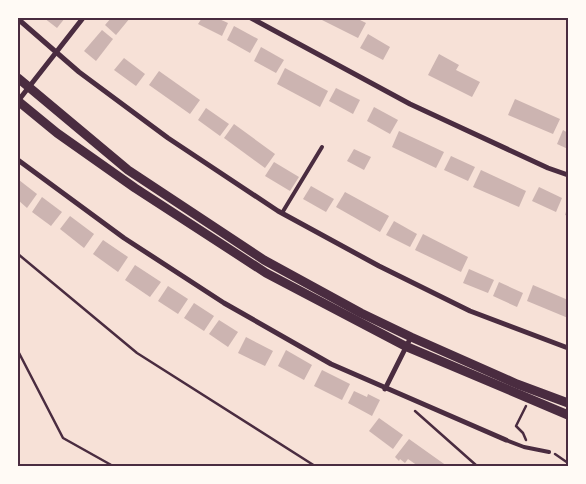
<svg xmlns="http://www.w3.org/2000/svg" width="586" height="484" font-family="'Space Grotesk',sans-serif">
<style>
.building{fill:#ccb4b1}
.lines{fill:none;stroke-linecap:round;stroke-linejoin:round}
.path{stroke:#4a2c40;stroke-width:2.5}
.service{stroke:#4a2c40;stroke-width:4}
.minor{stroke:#4a2c40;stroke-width:5}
.tertiary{stroke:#4a2c40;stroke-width:9}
.neatline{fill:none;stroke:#4a2c40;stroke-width:2}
</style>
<rect width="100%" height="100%" fill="#f7e1d7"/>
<!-- building -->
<g class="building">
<polygon points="44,18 65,18 57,28"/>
<polygon points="111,18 130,18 116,35 105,25"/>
<polygon points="202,18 217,18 228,23 222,36 198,24"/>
<polygon points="318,18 356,18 366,23 358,38"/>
<polygon points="234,26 258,39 250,53 227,40"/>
<polygon points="102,30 113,39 96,61 84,51"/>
<polygon points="368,34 390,47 383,60 360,48"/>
<polygon points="261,47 284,60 276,73 254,61"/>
<polygon points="439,54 459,65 456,70 480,82 472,97 428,75"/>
<polygon points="124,58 145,74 136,86 114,70"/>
<polygon points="285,68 328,91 320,107 277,84"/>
<polygon points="159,71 200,100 190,114 149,85"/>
<polygon points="336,88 360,100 353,114 329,101"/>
<polygon points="515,99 560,119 553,134 508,115"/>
<polygon points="374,107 398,120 390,134 367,121"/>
<polygon points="206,108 229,124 220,136 198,120"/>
<polygon points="234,124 275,154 265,168 224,138"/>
<polygon points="563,130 568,133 568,149 557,144"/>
<polygon points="399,131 444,152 436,168 392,147"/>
<polygon points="354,149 371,157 364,170 347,161"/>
<polygon points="451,156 475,167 468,181 444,170"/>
<polygon points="274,162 299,177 290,191 265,176"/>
<polygon points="481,170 526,191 519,207 473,187"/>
<polygon points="19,180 37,194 27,208 18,200 18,182"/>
<polygon points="311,186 334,199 326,212 303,199"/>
<polygon points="539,187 562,198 556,212 532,201"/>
<polygon points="345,192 389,216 380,232 336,207"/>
<polygon points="42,197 62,212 51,226 32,212"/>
<polygon points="568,205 568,216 565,215"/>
<polygon points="70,216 94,234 84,248 60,229"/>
<polygon points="394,221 417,234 410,247 386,235"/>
<polygon points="423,234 468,257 461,272 415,250"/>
<polygon points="103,240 128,257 118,272 93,254"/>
<polygon points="135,265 161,282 150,297 125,280"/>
<polygon points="469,269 494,280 488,293 463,283"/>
<polygon points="499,282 523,293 517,307 493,296"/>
<polygon points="533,285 568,300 568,318 527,301"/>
<polygon points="168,286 188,299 178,314 158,301"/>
<polygon points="194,303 214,316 204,331 184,318"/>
<polygon points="219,320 238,332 228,347 209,334"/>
<polygon points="246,337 273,351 265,366 238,353"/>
<polygon points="286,350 312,365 304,380 278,366"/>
<polygon points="322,370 350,384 342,400 314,386"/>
<polygon points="354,391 367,397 368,394 380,400 372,416 348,403"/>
<polygon points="379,418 403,435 393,449 369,431"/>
<polygon points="409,439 447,466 418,466 408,459 405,463 400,459 399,461 395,457"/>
</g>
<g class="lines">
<!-- path -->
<g class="path">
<polyline points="18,254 137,353 315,466"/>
<polyline points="18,351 63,438 113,466"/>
<polyline points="526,406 516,426 523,433 526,440"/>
<polyline points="415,411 477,466"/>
<polyline points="555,454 568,463"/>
</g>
<!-- service -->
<g class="service">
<polyline points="282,213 322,147"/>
<polyline points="506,440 524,447 549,452"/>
</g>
<!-- minor -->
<g class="minor">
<polyline points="251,18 410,104 548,168 568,175"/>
<polyline points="18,19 79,72 168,138 278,211 379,266 470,311 568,348"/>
<polyline points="18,101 83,18"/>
<polyline points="18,160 124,238 224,303 331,364 506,440"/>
<polyline points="385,389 411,337"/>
</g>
<!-- tertiary -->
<g class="tertiary">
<polyline points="18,78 128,170 264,260 361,313 411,337 517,384 568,403"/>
<polyline points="18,101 57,133 135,188 266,273 405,346 568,415"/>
</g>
</g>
<!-- border -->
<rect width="586" height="484" fill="none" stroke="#fffaf5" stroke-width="38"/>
<rect x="19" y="19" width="548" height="446" class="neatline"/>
</svg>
